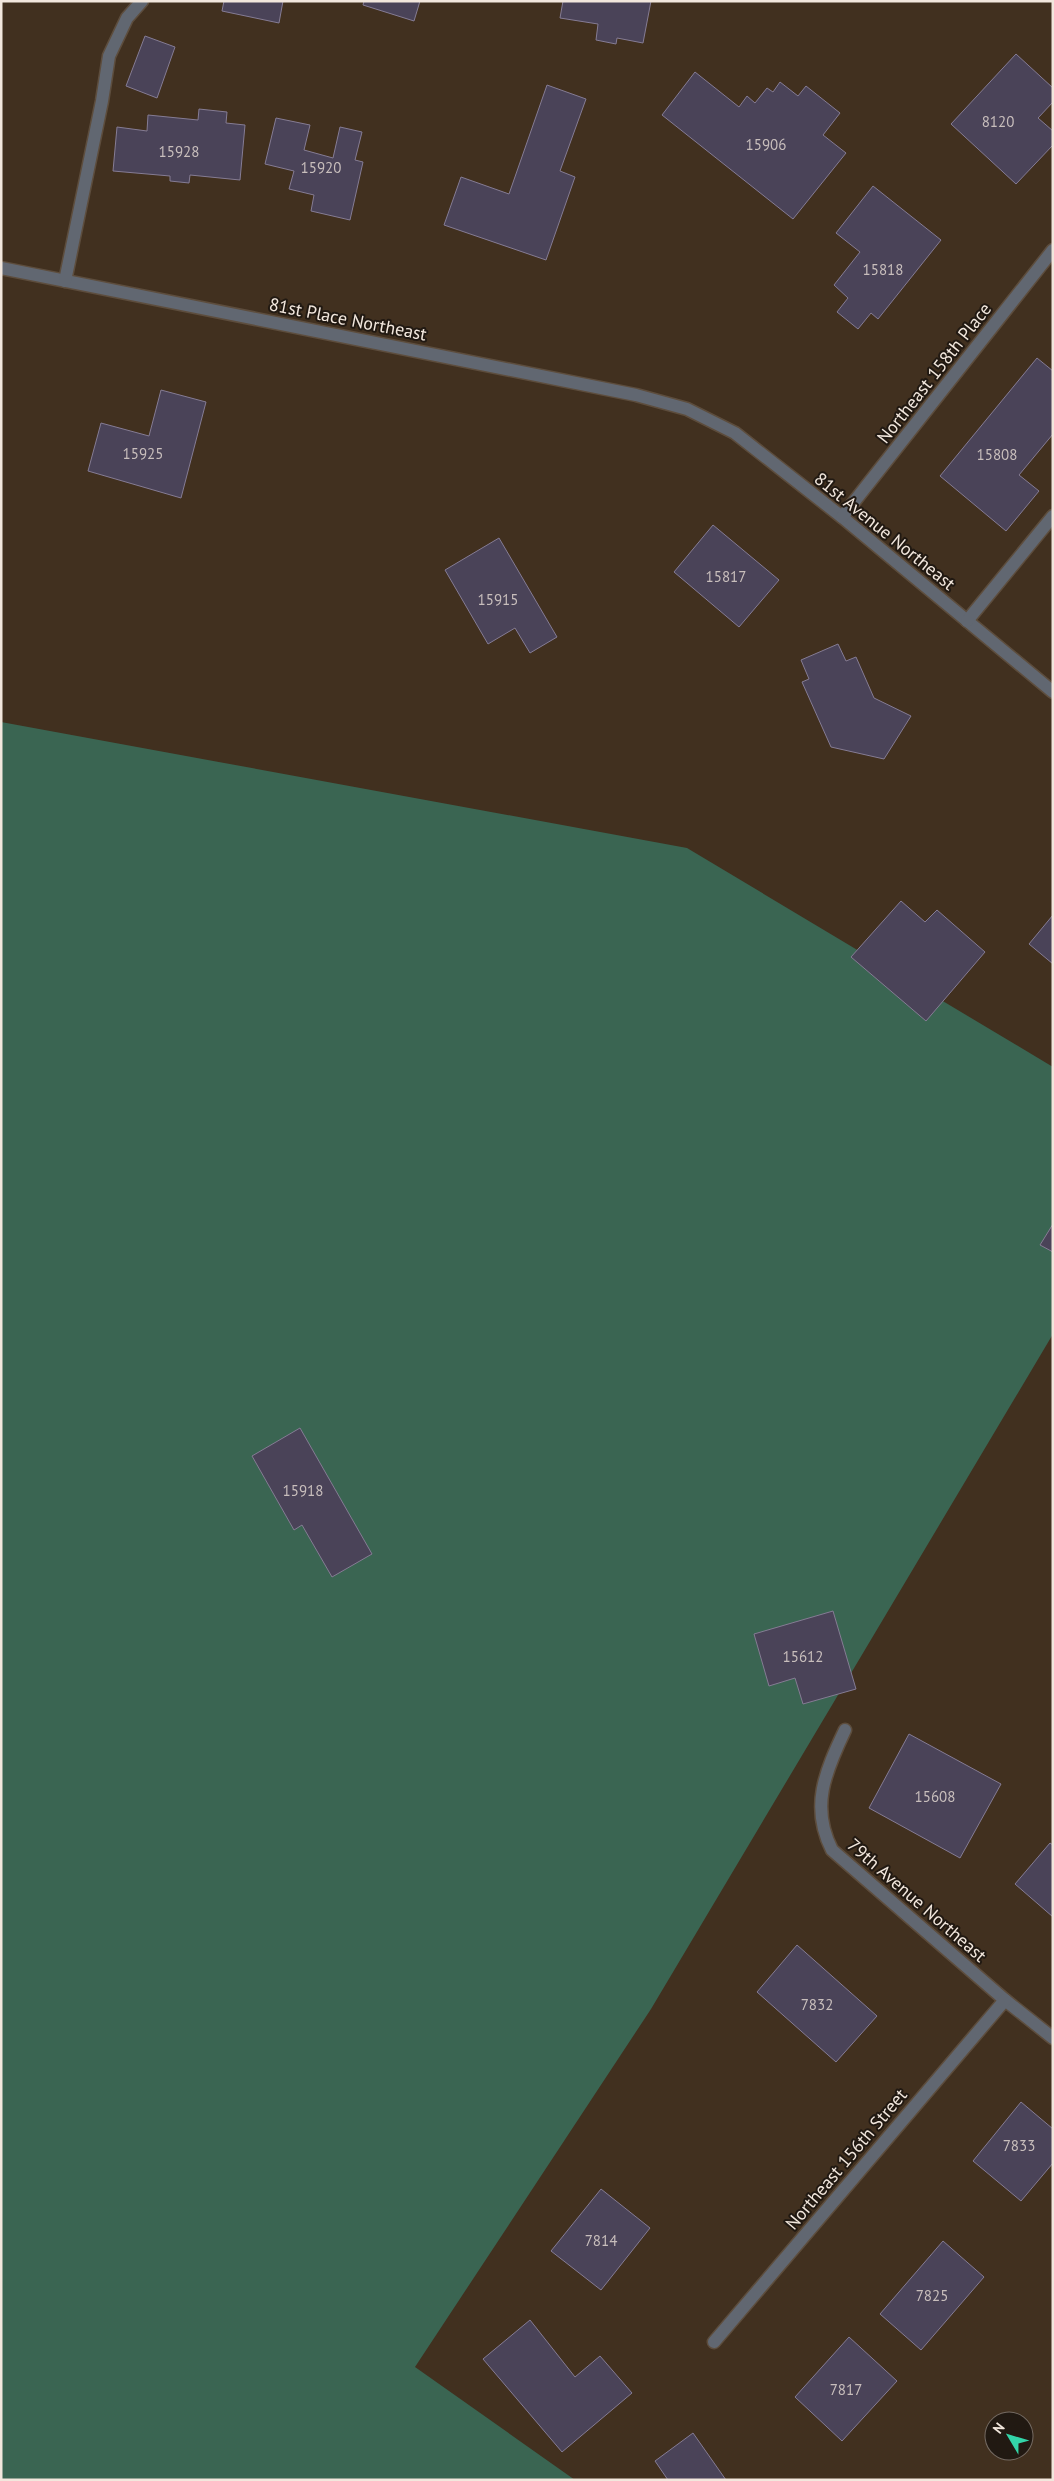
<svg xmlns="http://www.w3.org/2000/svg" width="1054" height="2481" font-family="'PT Sans',sans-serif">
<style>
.green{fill:#3a6552}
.building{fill:#4a4358;stroke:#857c94}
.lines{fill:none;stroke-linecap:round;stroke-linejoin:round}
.minor-casing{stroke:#5d4d3d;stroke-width:15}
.minor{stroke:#616771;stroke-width:12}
.labels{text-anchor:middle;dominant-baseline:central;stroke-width:4;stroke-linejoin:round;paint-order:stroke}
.number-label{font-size:15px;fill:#c8bebc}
.street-label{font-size:18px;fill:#f2e7dd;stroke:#211912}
</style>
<rect width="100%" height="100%" fill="#41301f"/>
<!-- green -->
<polygon class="green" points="1,722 687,848 1053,1067 1053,1334 651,2009 415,2367 575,2480 1,2480"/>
<!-- building -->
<g class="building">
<polygon points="224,1 283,1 279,23 222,11"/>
<polygon points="364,1 420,1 414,21 363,5"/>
<polygon points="563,1 651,1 643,43 617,38 616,44 596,40 598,24 560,18"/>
<polygon points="145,36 175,47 157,98 126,86"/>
<polygon points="1016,54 1053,88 1053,102 1038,118 1053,131 1053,145 1016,184 951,124"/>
<polygon points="695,72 739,107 747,96 755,103 767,88 773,92 780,82 798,96 806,86 840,113 823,135 846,153 793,219 662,115"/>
<polygon points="547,85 586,99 560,171 575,177 546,260 444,225 461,177 509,194"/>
<polygon points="199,109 227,112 226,123 245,125 240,180 190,175 189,183 170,181 170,176 113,171 117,127 147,131 148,115 198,120"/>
<polygon points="276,118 310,125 304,150 333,158 340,127 362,132 355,160 363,162 350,220 311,211 314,195 289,189 294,171 265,164"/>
<polygon points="873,186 941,240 878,319 871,313 858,329 837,312 848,298 834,285 860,252 836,233"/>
<polygon points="1037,358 1053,371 1053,434 1019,475 1039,491 1006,531 940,476"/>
<polygon points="161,390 206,402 181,498 88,471 101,423 149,436"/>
<polygon points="713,525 779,580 739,627 674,572"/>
<polygon points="499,538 557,637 530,653 515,628 488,644 445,570"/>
<polygon points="838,644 846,661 856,657 874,698 911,716 884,759 831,747 802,682 809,679 801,660"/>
<polygon points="901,901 925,922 937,910 985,952 926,1021 851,957"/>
<polygon points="1053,915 1053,964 1029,944"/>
<polygon points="1053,1224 1053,1252 1040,1245"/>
<polygon points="300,1428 372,1554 332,1577 302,1525 294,1530 252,1456"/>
<polygon points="833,1611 856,1689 803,1704 795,1678 769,1686 754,1634"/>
<polygon points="909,1734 1001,1784 960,1858 869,1808"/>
<polygon points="1050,1843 1053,1845 1053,1917 1015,1884"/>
<polygon points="797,1945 877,2016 836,2062 757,1992"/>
<polygon points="1021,2102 1053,2129 1053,2163 1021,2201 973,2161"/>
<polygon points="601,2189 650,2228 601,2290 551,2251"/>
<polygon points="943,2241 984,2277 921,2350 880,2314"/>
<polygon points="530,2320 575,2377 600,2356 632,2393 562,2452 483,2359"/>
<polygon points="849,2337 897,2381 842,2441 795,2397"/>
<polygon points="693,2433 726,2480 668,2480 655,2461"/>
</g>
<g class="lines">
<!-- minor casing -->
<g class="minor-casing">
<g id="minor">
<polyline points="1,268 636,395 687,409 735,433 842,517 1053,692"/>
<polyline points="65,281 102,101 109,56 127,18 142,1"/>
<polyline points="842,517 1053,250"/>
<polyline points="967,621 1053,516"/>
<path d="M845,1730C825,1772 810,1807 832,1850L1005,2000L1053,2038"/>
<polyline points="714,2342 1005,2000"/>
</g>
</g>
<!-- minor -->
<use href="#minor" class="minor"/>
</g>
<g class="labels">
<!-- number labels -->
<g class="number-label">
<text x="998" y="121">8120</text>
<text x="766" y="144">15906</text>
<text x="179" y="151">15928</text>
<text x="321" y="167">15920</text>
<text x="883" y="269">15818</text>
<text x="143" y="453">15925</text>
<text x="997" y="454">15808</text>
<text x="726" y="576">15817</text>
<text x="498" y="599">15915</text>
<text x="303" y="1490">15918</text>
<text x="803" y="1656">15612</text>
<text x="935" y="1796">15608</text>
<text x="817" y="2004">7832</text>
<text x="1019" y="2145">7833</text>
<text x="601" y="2240">7814</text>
<text x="932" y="2295">7825</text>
<text x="846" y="2389">7817</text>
</g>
<!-- street labels -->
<g class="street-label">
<text transform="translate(348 319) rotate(11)">81st Place Northeast</text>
<text transform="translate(934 373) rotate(-52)">Northeast 158th Place</text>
<text transform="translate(885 531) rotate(39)">81st Avenue Northeast</text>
<text transform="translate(917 1900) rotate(41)">79th Avenue Northeast</text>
<text transform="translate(846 2159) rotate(-50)">Northeast 156th Street</text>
</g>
</g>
<!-- border -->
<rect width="1054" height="2481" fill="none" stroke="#f2e7dd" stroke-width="5"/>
<!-- north arrow -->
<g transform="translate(1009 2436) rotate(308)"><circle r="24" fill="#211912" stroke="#756b63"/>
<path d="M0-4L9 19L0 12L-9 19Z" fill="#33d4a8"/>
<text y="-8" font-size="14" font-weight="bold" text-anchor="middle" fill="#f2e7dd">N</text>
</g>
</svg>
